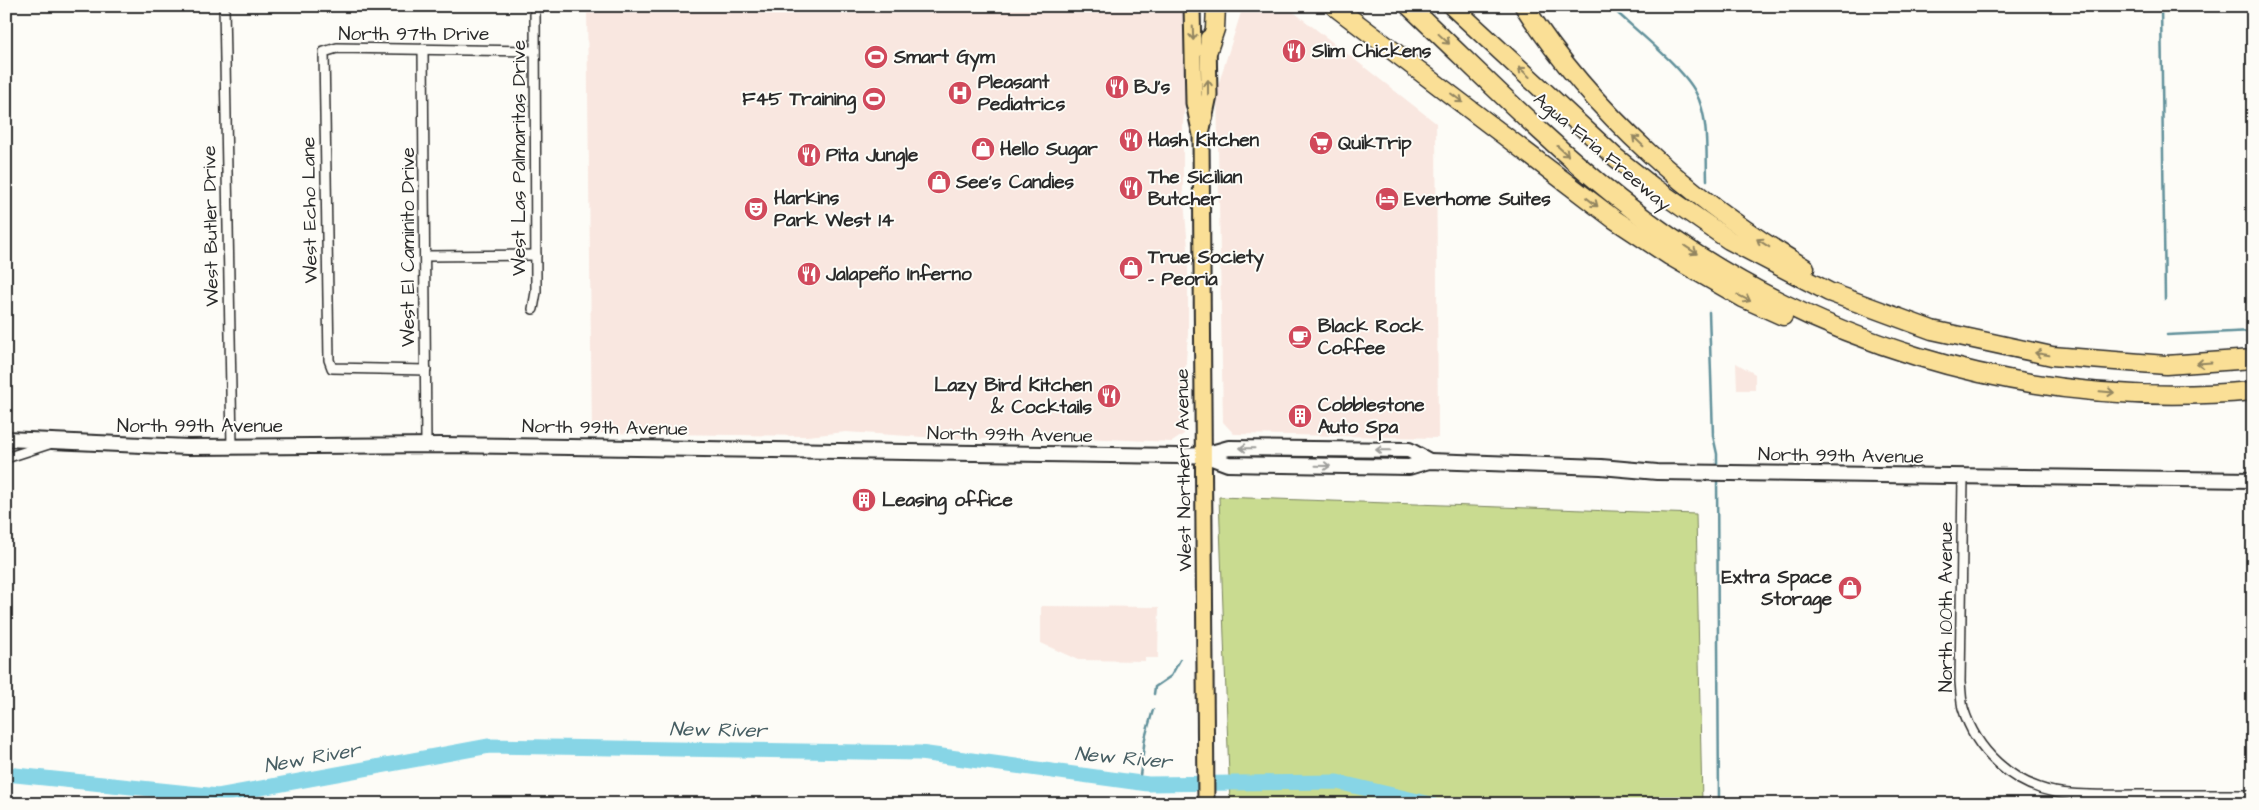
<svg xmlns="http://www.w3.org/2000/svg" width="2259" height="810" font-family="'Architects Daughter',sans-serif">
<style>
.built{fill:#f9e7e0}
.green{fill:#c9db90;stroke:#7a835e}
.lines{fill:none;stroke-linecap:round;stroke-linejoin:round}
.stream{stroke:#62919b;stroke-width:2.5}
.river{stroke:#87d5e6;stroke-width:15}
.street-casing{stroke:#2b2b2b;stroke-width:12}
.secondary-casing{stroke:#2b2b2b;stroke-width:18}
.primary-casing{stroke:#2b2b2b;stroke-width:19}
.highway-casing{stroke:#2b2b2b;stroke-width:21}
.street{stroke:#fdfcf7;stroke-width:9}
.secondary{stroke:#fdfcf7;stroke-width:14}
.primary{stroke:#fadf96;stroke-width:15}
.highway{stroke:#fadf96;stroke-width:18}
.oneway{stroke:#928560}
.oneway2{stroke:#9e9e9b}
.labels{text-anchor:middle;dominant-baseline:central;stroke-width:4;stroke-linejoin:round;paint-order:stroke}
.street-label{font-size:19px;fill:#2b2b2b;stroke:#fdfcf7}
.poi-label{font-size:19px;font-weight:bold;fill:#2b2b2b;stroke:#fdfcf7;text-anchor:start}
.water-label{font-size:20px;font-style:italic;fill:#475e63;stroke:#fdfcf7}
</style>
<rect width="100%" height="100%" fill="#fdfcf7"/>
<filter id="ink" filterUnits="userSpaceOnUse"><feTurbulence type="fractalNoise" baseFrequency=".02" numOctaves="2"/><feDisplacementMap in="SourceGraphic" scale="10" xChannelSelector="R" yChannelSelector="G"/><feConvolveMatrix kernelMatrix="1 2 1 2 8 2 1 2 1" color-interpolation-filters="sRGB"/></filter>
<g filter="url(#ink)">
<!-- built -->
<g class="built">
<polygon points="587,6 1185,6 1186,94 1183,124 1183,189 1188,248 1188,334 1185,375 1184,434 1172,442 1015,435 982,439 939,438 846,432 807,436 592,433"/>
<polygon points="1243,6 1286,6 1436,123 1438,438 1234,434 1223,422 1217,89"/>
<polygon points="1736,363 1755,374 1755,390 1737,390"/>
<polygon points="1041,606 1159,607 1158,658 1145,658 1145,661 1078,660 1041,643"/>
</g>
<!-- green -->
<polygon class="green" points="1219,497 1696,514 1702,804 1230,804"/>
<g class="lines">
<!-- stream -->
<g class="stream">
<path d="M1610,6C1633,28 1683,67 1696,93C1709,118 1706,152 1707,180"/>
<polyline points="2161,6 2165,300"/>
<polyline points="1709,312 1713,436 1717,454 1717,468"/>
<polyline points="2167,335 2253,331"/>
<polyline points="1717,478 1719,804"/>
<polyline points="1154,694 1155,687 1171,676 1180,660"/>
<polyline points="1139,783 1145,738 1153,710"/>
</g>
<!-- river -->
<polyline class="river" points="6,774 218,796 489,746 920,753 1148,784 1337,782 1431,804"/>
<!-- street casing -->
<g class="street-casing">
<g id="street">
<polyline points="224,6 232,446"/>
<polyline points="423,49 426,445"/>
<polyline points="425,256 536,255"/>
<polyline points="533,309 536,292 535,6"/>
<polyline points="426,370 332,368 329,360 324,52 337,48 535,51"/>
<polyline points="6,458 49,444"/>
<path d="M1963,477L1960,682C1961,691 1961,700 1963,708C1976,751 2011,783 2054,792C2081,797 2111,795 2138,795C2176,795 2215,795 2253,795"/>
</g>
</g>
<!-- secondary casing -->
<g class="secondary-casing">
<g id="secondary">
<polyline points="6,439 188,447 441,445 1179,456 1204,455 1229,448 1409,450 1429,461"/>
<polyline points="1204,455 1228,464 1283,465 1409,467 1429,461 1601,467 1657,472 2253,480"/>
</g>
</g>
<!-- primary casing -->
<g class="primary-casing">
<g id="primary">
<polyline points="1192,6 1194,103 1201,135 1206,804"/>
<polyline points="1202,129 1209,95 1208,38"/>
</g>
</g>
<!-- highway casing -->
<g class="highway-casing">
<g id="highway">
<polyline points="1334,6 1614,219 1670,256 1743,298 1783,316"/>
<path d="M1409,6C1478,71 1545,140 1619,199C1799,342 2024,412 2253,391"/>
<polyline points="1452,6 1615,157 1653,187 1729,240 1829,292 1932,330 2052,356 2166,365 2253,359"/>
<path d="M1524,6C1593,114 1695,203 1805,268"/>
<polyline points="1208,50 1215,29 1216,6"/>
</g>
</g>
<!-- street -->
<use href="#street" class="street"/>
<!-- secondary -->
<use href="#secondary" class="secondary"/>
<!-- primary -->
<use href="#primary" class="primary"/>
<!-- highway -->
<use href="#highway" class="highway"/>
</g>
<!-- one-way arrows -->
<defs><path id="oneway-shaft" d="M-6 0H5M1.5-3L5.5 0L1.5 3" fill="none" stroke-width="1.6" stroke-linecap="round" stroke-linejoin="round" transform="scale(1.25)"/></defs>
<g class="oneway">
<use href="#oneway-shaft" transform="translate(1193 33) rotate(88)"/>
<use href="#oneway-shaft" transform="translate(1444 39) rotate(43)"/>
<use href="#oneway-shaft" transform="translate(1524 72) rotate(-138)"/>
<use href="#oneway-shaft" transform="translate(1208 87) rotate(-90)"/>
<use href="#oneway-shaft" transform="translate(1457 98) rotate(37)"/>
<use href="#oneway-shaft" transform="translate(1638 141) rotate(-136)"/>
<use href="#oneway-shaft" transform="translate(1563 151) rotate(42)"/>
<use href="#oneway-shaft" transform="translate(1592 202) rotate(38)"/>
<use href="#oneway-shaft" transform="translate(1763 243) rotate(-147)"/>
<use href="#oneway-shaft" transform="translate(1691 250) rotate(33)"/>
<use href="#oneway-shaft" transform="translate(1744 298) rotate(27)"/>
<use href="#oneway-shaft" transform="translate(2042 354) rotate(-170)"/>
<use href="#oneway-shaft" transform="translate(2204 363) rotate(176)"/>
<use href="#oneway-shaft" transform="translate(2107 392) rotate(5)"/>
</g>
<g class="oneway2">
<use href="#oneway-shaft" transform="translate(1247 448) rotate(-179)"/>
<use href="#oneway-shaft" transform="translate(1383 450) rotate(-179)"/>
<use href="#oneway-shaft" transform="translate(1323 466) rotate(1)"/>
</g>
</g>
<!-- icons -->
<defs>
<g id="restaurant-disc" transform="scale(1.25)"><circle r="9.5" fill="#d1495b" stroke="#fdfcf7"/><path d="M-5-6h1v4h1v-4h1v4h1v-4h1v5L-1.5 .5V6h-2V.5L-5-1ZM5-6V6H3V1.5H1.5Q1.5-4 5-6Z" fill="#fff"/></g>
<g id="stadium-disc" transform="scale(1.25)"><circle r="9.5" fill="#d1495b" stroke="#fdfcf7"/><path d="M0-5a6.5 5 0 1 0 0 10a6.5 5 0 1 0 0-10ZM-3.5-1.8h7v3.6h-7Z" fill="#fff"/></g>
<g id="hospital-disc" transform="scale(1.25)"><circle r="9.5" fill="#d1495b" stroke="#fdfcf7"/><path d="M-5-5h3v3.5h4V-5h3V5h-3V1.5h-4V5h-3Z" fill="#fff"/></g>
<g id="supermarket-disc" transform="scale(1.25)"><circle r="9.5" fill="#d1495b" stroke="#fdfcf7"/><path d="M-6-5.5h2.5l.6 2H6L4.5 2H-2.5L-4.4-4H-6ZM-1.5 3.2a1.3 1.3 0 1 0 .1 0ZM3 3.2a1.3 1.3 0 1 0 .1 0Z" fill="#fff"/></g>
<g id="shop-disc" transform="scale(1.25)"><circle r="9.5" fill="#d1495b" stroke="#fdfcf7"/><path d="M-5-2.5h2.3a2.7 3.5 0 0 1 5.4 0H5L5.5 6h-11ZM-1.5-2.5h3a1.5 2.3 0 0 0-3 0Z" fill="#fff"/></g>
<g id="hotel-disc" transform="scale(1.25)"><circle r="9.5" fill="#d1495b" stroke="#fdfcf7"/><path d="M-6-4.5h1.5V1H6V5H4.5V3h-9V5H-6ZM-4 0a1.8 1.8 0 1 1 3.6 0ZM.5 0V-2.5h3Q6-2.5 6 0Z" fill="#fff"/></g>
<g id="theatre-disc" transform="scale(1.25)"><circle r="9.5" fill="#d1495b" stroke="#fdfcf7"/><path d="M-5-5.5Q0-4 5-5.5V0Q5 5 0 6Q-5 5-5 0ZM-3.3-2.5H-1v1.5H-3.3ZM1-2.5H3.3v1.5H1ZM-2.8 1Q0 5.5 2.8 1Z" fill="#fff"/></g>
<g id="cafe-disc" transform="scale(1.25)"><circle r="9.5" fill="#d1495b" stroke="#fdfcf7"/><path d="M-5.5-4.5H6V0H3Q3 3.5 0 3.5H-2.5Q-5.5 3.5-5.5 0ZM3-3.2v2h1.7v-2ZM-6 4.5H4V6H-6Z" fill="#fff"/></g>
<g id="building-disc" transform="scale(1.25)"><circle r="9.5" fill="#d1495b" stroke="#fdfcf7"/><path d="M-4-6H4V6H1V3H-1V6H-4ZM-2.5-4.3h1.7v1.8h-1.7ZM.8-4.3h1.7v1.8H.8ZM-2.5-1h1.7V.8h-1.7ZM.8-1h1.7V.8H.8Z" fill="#fff"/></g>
</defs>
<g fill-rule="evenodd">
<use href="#restaurant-disc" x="1294" y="51"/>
<use href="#stadium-disc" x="876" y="57"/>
<use href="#restaurant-disc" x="1117" y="87"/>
<use href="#hospital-disc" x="960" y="93"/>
<use href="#stadium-disc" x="874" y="99"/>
<use href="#restaurant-disc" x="1131" y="140"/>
<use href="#supermarket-disc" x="1321" y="143"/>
<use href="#shop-disc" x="983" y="149"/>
<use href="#restaurant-disc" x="809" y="155"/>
<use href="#shop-disc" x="939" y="182"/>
<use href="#restaurant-disc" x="1131" y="188"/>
<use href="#hotel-disc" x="1387" y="199"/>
<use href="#theatre-disc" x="756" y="209"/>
<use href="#shop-disc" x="1131" y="268"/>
<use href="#restaurant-disc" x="809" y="274"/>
<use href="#cafe-disc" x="1300" y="337"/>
<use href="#restaurant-disc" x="1109" y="396"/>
<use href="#building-disc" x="1300" y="416"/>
<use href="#building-disc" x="864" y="500"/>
<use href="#shop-disc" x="1850" y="588"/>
</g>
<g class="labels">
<!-- street labels -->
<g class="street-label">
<text x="414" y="34">North 97th Drive</text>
<text transform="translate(1602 152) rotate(40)">Agua Fria Freeway</text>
<text transform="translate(519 158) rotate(-90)">West Las Palmaritas Drive</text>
<text transform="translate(310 210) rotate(-91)">West Echo Lane</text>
<text transform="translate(211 226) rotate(-91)">West Butler Drive</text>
<text transform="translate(408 247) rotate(-90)">West El Caminito Drive</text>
<text x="200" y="426">North 99th Avenue</text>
<text transform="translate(605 428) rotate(1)">North 99th Avenue</text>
<text transform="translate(1010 435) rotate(1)">North 99th Avenue</text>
<text transform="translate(1841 456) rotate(1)">North 99th Avenue</text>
<text transform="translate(1184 470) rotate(-91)">West Northern Avenue</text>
<text transform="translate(1946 607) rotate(-90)">North 100th Avenue</text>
</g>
<!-- poi labels -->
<g class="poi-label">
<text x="1312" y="51">Slim Chickens</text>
<text x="894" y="57">Smart Gym</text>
<text x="978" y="82">Pleasant<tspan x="978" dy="22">Pediatrics</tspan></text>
<text x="1134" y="87">BJ's</text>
<text x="856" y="99" text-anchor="end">F45 Training</text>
<text x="1148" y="140">Hash Kitchen</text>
<text x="1338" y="143">QuikTrip</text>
<text x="1000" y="149">Hello Sugar</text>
<text x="826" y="155">Pita Jungle</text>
<text x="1148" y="177">The Sicilian<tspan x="1148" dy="22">Butcher</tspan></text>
<text x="956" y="182">See's Candies</text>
<text x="774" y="198">Harkins<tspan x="774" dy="22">Park West 14</tspan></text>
<text x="1404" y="199">Everhome Suites</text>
<text x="1148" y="257">True Society<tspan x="1148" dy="22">- Peoria</tspan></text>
<text x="826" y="274">Jalapeño Inferno</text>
<text x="1318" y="326">Black Rock<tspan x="1318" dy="22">Coffee</tspan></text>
<text x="1092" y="385" text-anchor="end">Lazy Bird Kitchen<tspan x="1092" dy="22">&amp; Cocktails</tspan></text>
<text x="1318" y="405">Cobblestone<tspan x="1318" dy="22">Auto Spa</tspan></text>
<text x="882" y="500">Leasing office</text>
<text x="1832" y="577" text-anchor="end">Extra Space<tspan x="1832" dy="22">Storage</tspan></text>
</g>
<!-- water labels -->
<g class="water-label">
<text transform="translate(718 730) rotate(1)">New River</text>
<text transform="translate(312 758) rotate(-10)">New River</text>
<text transform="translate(1123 758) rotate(5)">New River</text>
</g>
</g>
<!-- margin -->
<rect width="2259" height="810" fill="none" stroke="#fdfcf7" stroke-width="25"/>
<rect x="12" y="12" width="2234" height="785" fill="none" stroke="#2b2b2b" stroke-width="2" filter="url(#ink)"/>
</svg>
